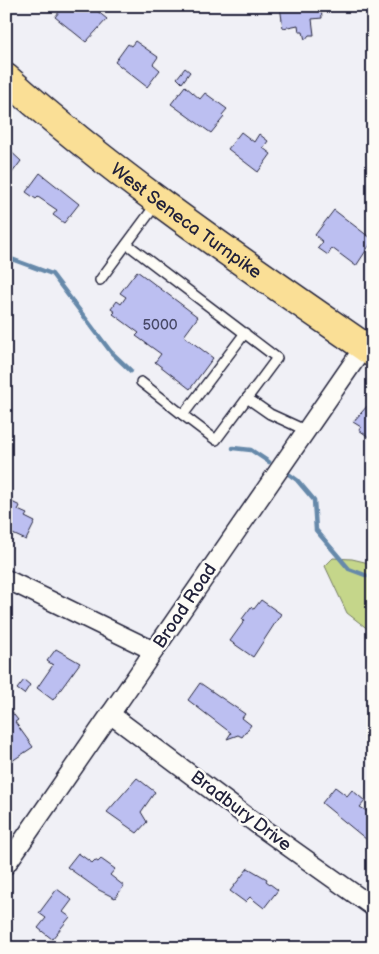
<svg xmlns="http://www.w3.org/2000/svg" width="379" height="954" font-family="'Balsamiq Sans',sans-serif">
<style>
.green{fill:#c5d68a;stroke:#747c62}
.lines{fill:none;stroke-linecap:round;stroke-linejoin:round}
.stream{stroke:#6689aa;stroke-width:4.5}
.building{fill:#bcbff1;stroke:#22223b}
.service-casing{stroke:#22223b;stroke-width:12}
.minor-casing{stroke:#22223b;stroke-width:21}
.primary-casing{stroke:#22223b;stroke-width:31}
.service{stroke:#fdfcf7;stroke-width:9}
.minor{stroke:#fdfcf7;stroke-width:18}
.primary{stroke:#fadf96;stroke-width:28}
.labels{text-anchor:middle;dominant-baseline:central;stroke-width:5;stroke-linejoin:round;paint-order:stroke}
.number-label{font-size:15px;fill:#484968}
.street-label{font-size:18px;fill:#22223b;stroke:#fdfcf7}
</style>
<rect width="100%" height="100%" fill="#f0f0f6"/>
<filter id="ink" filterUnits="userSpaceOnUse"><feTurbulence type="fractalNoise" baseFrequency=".02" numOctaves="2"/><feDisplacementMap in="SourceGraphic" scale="10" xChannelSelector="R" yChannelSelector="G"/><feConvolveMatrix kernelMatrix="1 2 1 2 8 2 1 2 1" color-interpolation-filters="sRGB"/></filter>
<g filter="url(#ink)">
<!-- green -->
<polygon class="green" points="333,558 352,559 373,564 373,633 347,613 325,566"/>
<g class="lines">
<!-- stream -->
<g class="stream">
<polyline points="6,257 52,274 111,352 131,371"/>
<polyline points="233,448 251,450 269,462"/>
<polyline points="290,475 297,480 314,500 316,530 349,569 373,578"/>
</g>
</g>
<!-- building -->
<g class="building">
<polygon points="64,6 79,6 83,9 85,6 91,6 107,19 86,42 55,17"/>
<polygon points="280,6 321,6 322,18 312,19 314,35 309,35 305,40 303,32 299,32 298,25 283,28"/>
<polygon points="135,41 158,57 153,64 160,70 147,87 115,62 128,44 131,46"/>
<polygon points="185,68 190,72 182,83 177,78"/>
<polygon points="185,86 200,99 205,93 227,109 222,115 224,117 211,133 171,104"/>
<polygon points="241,132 254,142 259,134 268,141 263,148 271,154 258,172 228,149"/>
<polygon points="6,147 21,161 9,177 6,176"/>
<polygon points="40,173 79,204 64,223 53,215 57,210 38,197 36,199 26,192"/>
<polygon points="334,210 373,240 356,266 332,248 328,255 318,248 323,242 315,235"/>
<polygon points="137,271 198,317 184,336 213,358 190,389 155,362 161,354 136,336 139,333 113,314 115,312 111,309 117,301 121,304 126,297 120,293"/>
<polygon points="369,404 373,407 373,440 359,430 361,427 353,422"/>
<polygon points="10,501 20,506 18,510 27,514 25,517 35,522 26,540 6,531 6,510"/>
<polygon points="261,600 281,614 253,657 230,641 245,620 242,619 251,607 254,609"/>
<polygon points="56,649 80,663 53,700 37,688 53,665 47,661"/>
<polygon points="24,680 30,685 24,694 17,689"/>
<polygon points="200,683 245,714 242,718 251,725 242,737 238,735 227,739 231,733 188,700"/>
<polygon points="6,705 18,720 15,722 33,747 12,761 6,753"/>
<polygon points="137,778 155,792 141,812 147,822 137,833 107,812"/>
<polygon points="335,787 347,796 352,790 365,801 360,807 373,815 372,844 322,803"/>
<polygon points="78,853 92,863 95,860 98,862 101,859 115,869 110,875 124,886 115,898 99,890 67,867"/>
<polygon points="248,868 267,879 266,881 278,890 264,908 250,897 245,902 230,891"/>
<polygon points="57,889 72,900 63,912 70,917 52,939 38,928 46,918 39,913"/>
</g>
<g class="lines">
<!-- service casing -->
<g class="service-casing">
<g id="service">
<polyline points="127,244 277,358 216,440 183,415"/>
<polyline points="100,280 157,203"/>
<polyline points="141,382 183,415 245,333"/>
<polyline points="247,398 270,414 305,430"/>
</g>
</g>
<!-- minor casing -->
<g class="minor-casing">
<g id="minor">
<polyline points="6,579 154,651"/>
<polyline points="110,714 262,828 373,907"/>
<polyline points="6,865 364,347"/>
</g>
</g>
<!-- primary casing -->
<g class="primary-casing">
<g id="primary">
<path id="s1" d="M6,78C120,180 248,266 373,353"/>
</g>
</g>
<!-- service -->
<use href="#service" class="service"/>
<!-- minor -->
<use href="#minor" class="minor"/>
<!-- primary -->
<use href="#primary" class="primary"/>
</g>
</g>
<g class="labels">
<!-- number labels -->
<g class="number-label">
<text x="160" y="325">5000</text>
</g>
<!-- street labels -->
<g class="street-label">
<text stroke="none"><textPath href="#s1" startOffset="230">West Seneca Turnpike</textPath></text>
<text transform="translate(185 606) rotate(-56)">Broad Road</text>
<text transform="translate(241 811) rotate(37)">Bradbury Drive</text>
</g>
</g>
<!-- margin -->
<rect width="379" height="954" fill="none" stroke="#fdfcf7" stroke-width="25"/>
<rect x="12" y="12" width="354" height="929" fill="none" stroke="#22223b" stroke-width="2" filter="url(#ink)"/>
</svg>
